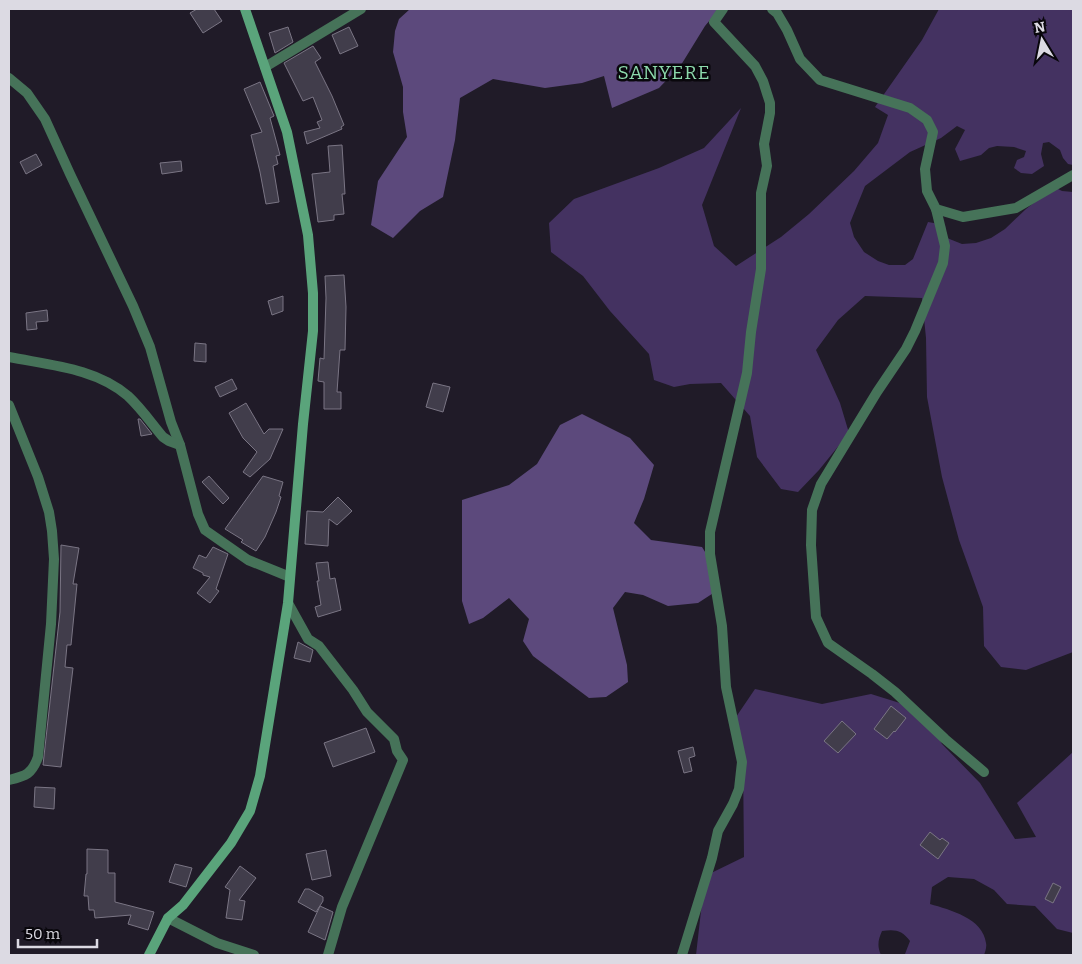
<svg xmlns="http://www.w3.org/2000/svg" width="1082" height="964" font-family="Bitter,serif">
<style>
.green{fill:#443261}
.forest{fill:#5c497c}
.building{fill:#413d4b;stroke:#7a7584}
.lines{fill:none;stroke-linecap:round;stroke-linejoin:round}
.street{stroke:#467359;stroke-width:10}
.secondary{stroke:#5aa47b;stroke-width:10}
.labels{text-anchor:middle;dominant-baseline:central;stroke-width:5;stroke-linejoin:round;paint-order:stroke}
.quarter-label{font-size:19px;letter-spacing:1px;fill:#8cd9ac;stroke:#09070c}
</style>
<rect width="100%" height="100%" fill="#201b28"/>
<!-- green -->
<g class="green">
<polygon points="939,9 1073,9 1073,165 1068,164 1063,158 1060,150 1049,142 1043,143 1041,154 1044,166 1032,174 1021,173 1014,168 1017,160 1024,157 1026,151 1014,147 997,146 989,148 981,155 960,161 955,149 965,130 957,126 941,138 910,152 865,186 850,223 854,237 864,252 878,261 889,265 905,265 913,259 928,222 945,225 947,238 962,244 976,243 991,238 1005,229 1026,209 1054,187 1062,191 1073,192 1073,652 1026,670 1001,667 984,646 983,607 959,540 942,477 927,397 926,338 922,298 865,296 838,320 816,350 840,403 849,433 819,470 798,492 781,489 757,457 750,416 721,383 690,384 674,387 654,380 649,354 610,311 583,276 551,252 549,223 574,199 659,168 704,148 741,108 702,205 714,246 736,266 781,237 809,214 854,171 878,143 888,115 875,107 922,40"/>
<path d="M755,689L822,704L871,694L919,709L942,744L980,783L1015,839L1036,837L1017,803L1073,752V933L1057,929L1035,906L1007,904L994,890L974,879L948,877L932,887L930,904C950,910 983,918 986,943C987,947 985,952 984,955H902L905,954L910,941C902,930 895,929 882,931C878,940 877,946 881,955H696L705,876L744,857L743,758L736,717Z"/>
</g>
<!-- forest -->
<g class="forest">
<polygon points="410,9 719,9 705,26 681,65 659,88 612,108 604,76 582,83 545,88 493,79 460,98 455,140 443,197 420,211 393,238 371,225 378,181 407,137 403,112 403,87 393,52 395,31 399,19"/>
<polygon points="582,414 630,438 654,465 644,499 634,523 651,540 702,547 718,573 718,590 698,603 668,606 643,595 625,592 613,608 627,665 628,682 606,697 589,698 533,656 523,641 529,619 509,598 483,618 469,624 462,601 462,500 509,485 537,464 560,425"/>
</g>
<!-- building -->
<g class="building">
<polygon points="197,9 214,9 222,21 203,33 190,13"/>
<polygon points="288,27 293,42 275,53 269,33"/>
<polygon points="349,27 358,46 340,54 332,35"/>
<polygon points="313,46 321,58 315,62 332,96 344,125 341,127 342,129 307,144 304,132 320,128 317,122 322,120 313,97 303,101 284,63"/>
<polygon points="260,82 274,116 270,118 280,155 276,156 278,164 273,166 279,202 266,204 260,172 251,135 262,132 244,89"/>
<polygon points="342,145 345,194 342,194 344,214 334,215 334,220 318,222 312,174 330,172 328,146"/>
<polygon points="36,154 42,165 26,174 20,162"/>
<polygon points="181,161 182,171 162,174 160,163"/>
<polygon points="344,275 346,307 345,350 340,350 337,392 341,392 341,409 324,409 324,382 318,381 320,358 324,359 326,298 325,276"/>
<polygon points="283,296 283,311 272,315 268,301"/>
<polygon points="47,310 48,321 36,322 37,329 27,330 26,313"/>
<polygon points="195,343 206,344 206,362 194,361"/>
<polygon points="232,379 237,389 220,397 215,387"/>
<polygon points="433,383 450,387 443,412 426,407"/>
<polygon points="246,403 264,434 269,429 283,429 270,459 250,477 243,472 257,452 243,438 229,413"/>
<polygon points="138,419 140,419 152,434 141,436"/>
<polygon points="209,476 229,498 223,504 202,482"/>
<polygon points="263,476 283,482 279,496 281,497 276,512 265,537 256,551 241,542 243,540 225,529"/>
<polygon points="338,497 352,511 337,525 329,519 328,546 305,544 307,511 323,512"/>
<polygon points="61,545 79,548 73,584 77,584 71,645 67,645 65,667 73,668 61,767 43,765 60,612"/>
<polygon points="213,547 228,554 216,589 219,591 210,603 197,593 210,577 203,575 203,573 193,568 199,555 206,558"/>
<polygon points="328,562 330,579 335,578 341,610 318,617 315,607 321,605 317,581 319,581 316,563"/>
<polygon points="298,642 313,650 310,662 294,658"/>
<polygon points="891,706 906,718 895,732 894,731 887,739 874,729"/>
<polygon points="842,721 856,734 838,753 824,741"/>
<polygon points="366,728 375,752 333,767 324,743"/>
<polygon points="693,747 695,756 689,758 692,771 684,773 678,751"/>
<polygon points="35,787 55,788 54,809 34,807"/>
<polygon points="930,832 940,840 942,838 949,843 938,859 920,845"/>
<polygon points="87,849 108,850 108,873 115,873 115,902 154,912 148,930 128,924 131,915 95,918 94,910 89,910 88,896 84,896 86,874 87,874"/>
<polygon points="326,850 331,876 312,880 306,854"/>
<polygon points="175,864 192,868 186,887 169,882"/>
<polygon points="240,866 256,878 239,900 245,901 242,920 226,918 230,890 225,887"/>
<polygon points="1053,883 1061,887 1053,903 1045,899"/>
<polygon points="305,889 309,889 323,897 323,901 316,912 298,902"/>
<polygon points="320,906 333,912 325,940 308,932"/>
</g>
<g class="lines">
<!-- street -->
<g class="street">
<polyline points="772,9 777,13 787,30 800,59 820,80 910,108 927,120 933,132 925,169 927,191 936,209 963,217 1016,208 1073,175"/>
<polyline points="265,67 361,9"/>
<polyline points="9,78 27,93 45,119 70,174 133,306 150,347 171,422 180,445 198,514 205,530 248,560 290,577"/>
<polyline points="936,209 945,246 943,263 915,331 906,349 877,392 821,484 812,510 811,545 816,617 828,643 872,674 895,692 945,739 984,772"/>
<path d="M9,357C49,365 96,368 128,396C141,408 152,424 163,437L169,441L180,445"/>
<path d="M9,405L38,477L49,512L52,531L54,559L51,624L38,757C32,774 26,776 9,780"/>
<polyline points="288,603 308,639 319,646 353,690 367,712 394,739 397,751 403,760 342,907 328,955"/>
<polyline points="168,918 217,943 254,955"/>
<polyline points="682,955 712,858 718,831 733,804 739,789 742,762 726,687 722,626 710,554 710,532 747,373 751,332 761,269 761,193 767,166 764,144 770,113 770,103 763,81 755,66 714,22 723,9"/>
</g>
<!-- secondary -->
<polyline class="secondary" points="149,955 168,918 183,905 231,843 250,811 260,776 288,603 303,424 313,331 313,293 308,235 287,132 245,9"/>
</g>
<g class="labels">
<!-- quarter labels -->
<g class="quarter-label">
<text x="664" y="72">SANYERE</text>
</g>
</g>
<!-- border -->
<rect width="1082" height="964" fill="none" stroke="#dcdae3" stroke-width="20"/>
<!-- north arrow -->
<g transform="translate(1042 40) rotate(350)" stroke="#09070c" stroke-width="4" paint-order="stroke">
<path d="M0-4L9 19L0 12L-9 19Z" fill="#dcdae3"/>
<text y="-8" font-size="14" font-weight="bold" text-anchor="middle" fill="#dcdae3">N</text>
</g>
<!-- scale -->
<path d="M18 939v8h79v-8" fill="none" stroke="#dcdae3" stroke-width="2.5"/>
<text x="25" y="939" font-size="15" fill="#dcdae3" stroke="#09070c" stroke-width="4" paint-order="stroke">50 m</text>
</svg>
